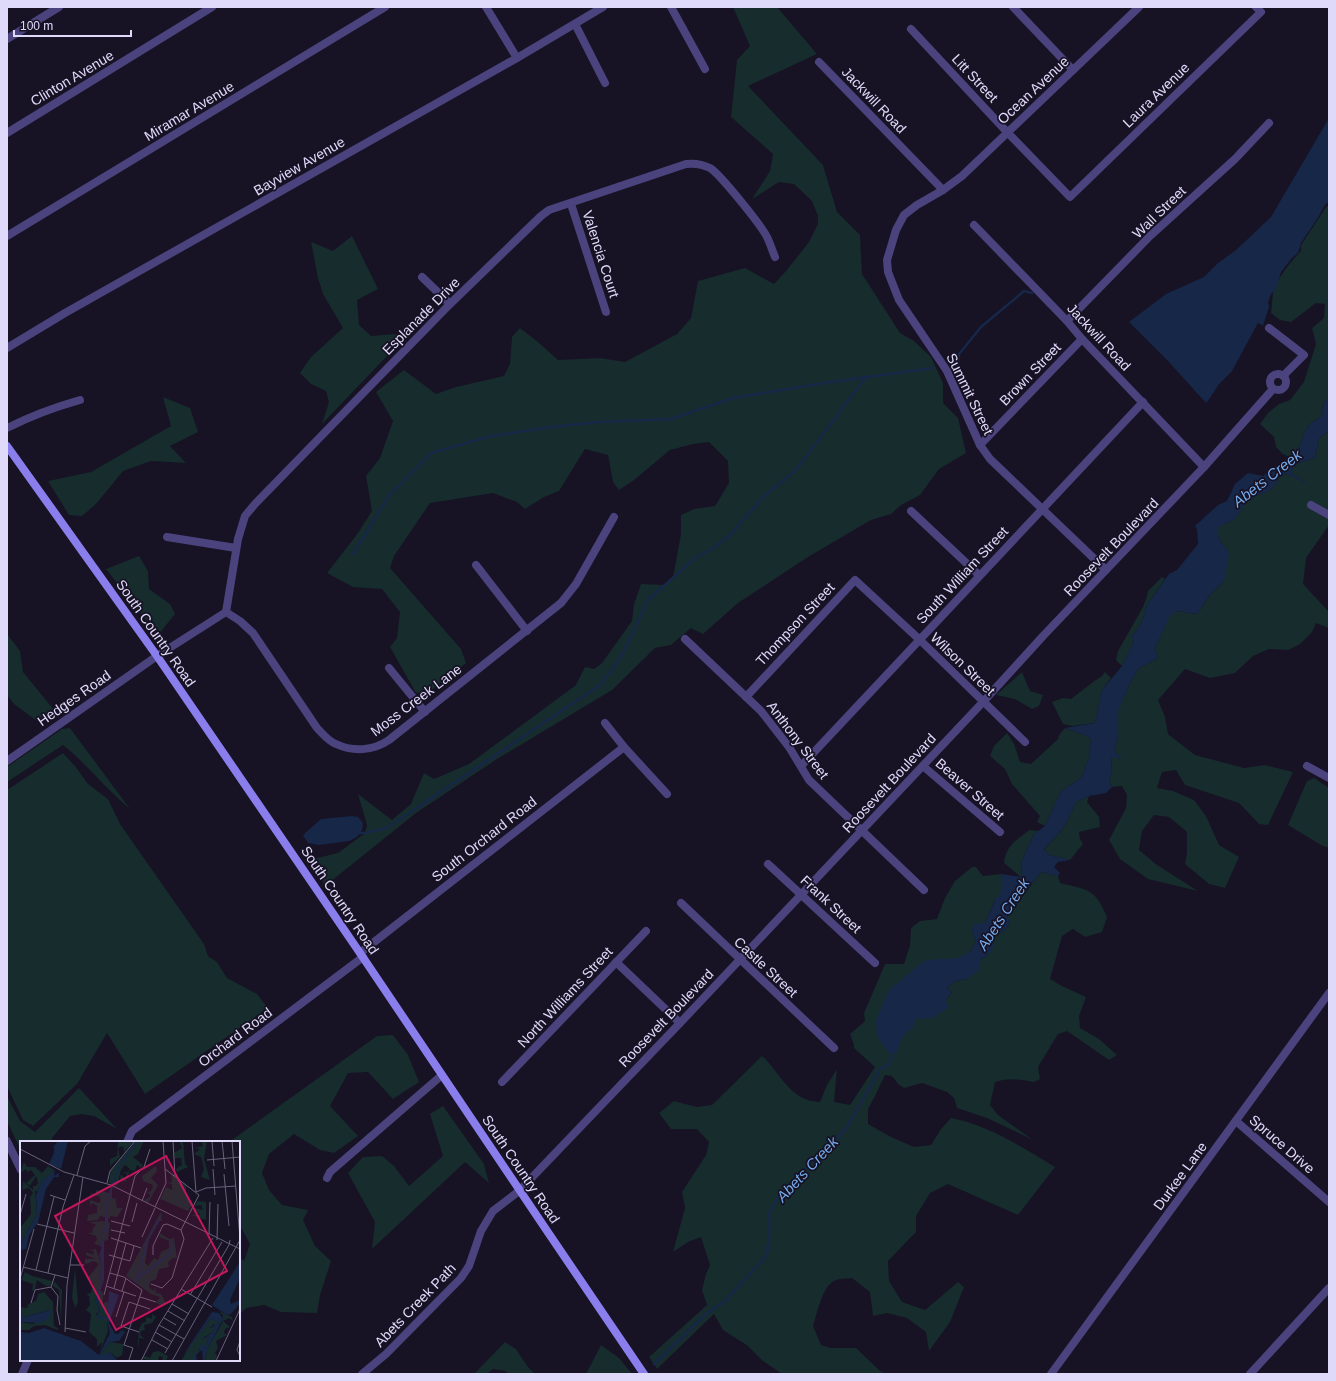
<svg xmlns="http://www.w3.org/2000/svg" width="1336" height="1381" font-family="Arial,sans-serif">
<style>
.green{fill:#162c2d}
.water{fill:#172748}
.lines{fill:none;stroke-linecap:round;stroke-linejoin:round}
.stream{stroke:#172748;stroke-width:2.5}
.street{stroke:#4a437d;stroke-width:8}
.secondary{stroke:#8a7eed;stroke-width:8}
.labels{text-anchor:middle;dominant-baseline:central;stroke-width:3.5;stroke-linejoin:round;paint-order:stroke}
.street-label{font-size:14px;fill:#e0dafa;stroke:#171224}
.water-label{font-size:15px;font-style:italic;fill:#76acec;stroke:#171224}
.inset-river{fill:none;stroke:#172748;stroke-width:2}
.inset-road{fill:none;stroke:#67627a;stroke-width:1}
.view{fill:#c2185b;fill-opacity:0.15;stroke:#c2185b;stroke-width:2}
.inset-edge{fill:none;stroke:#e0dafa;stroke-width:2}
</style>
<rect width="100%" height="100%" fill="#171224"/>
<!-- green -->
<g class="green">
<polygon points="733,7 777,7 817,54 748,86 823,165 837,212 860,235 862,274 900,333 914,341 931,357 943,383 943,403 958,418 966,453 939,469 920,495 901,505 891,514 871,520 808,557 738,603 703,634 691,628 671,645 655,648 612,690 497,759 416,813 325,886 313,859 338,853 365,833 367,825 358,794 392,820 411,804 424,773 434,779 469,764 576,685 585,667 594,669 602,663 632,621 634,604 641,584 663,585 673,578 681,534 681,515 694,509 715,506 729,483 728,461 709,442 693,444 670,450 634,480 619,490 613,482 608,455 585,449 559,491 544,497 525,509 517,502 493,493 430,503 394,556 390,568 461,649 466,663 429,692 416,693 390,647 397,638 400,612 382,589 353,587 327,573 358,533 372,511 366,476 380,458 393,421 376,392 404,370 436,394 456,387 504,376 510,364 512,337 520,328 538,342 558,360 600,358 625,362 677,334 691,318 698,281 745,268 774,284 786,271 809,242 818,224 818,216 812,201 794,184 779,182 752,199 770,171 773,154 731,117 737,60 750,46"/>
<path d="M1329,205V399L1323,402L1322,415L1318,419L1311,423L1305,431L1301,443L1292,458L1283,454L1276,447L1274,437L1260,424L1268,413L1279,404L1290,400L1304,382L1316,344L1312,328L1324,318L1325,304L1316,303L1291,322L1280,320L1271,313C1272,306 1272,300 1273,293C1275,281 1292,260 1301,251V245L1326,207Z"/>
<polygon points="352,236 378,289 357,300 359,325 371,336 409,333 322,424 329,402 326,391 311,384 300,373 311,357 343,328 323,294 318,278 311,242 333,251"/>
<polygon points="163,397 190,408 198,432 170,446 186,463 151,461 123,471 96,504 82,516 69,515 48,481 91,472 171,426"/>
<path d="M1329,431V525L1306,558L1303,584L1329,612V628L1316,623L1312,632L1300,644L1288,650L1269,649L1253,656L1235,673L1210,678L1185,669L1158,700L1165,717L1168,734L1195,755L1244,768L1265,765L1293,772L1268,825L1259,824L1239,803L1185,785L1176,770L1162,772L1157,788L1173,791L1194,800L1206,816L1219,845L1239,857L1225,888L1209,884L1185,864L1187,852V832L1169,817L1154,815L1142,831L1139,850L1157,865L1198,891L1148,879L1120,859L1109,840L1126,808L1127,795L1122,786L1112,787L1109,783L1112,770L1111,756L1121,759L1114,751L1118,737V710L1129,685L1138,669L1158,658L1155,648L1170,615L1177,611L1197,614L1209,596L1224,581L1227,549L1219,540L1216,529C1223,523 1226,524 1233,520C1239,516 1242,505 1248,501C1262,490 1273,495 1279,477L1287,474L1307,483L1290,472L1298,463L1315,458L1319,438Z"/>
<polygon points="139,556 148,571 149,589 170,604 175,614 158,635 106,569"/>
<polygon points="1162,577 1165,579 1147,605 1143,619 1139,627 1132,636 1134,642 1122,666 1116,660 1118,651 1143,607 1146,599 1148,591"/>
<polygon points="7,634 20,651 23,672 54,710 37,721 14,704 7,695"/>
<polygon points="1022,672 1030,691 1043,695 1039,706 1032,709 1015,699 996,695"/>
<polygon points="1105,672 1111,678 1102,690 1095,723 1072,726 1063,724 1052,702 1063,698 1071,699 1093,682 1102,676"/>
<path d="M70,728L130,809C106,789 87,764 63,745L7,782V767L62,729Z"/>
<polygon points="1065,728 1085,735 1091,739 1089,758 1081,778 1061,791 1045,826 1037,822 1040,816 1012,784 1005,769 990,756 994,746 1007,733 1014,744 1020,762 1031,764 1058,739 1059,735"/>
<polygon points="63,753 75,766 88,784 108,799 120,824 204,944 208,956 217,962 227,978 257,994 268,1008 145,1094 107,1033 77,1084 33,1126 23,1120 7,1086 7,790"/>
<polygon points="1314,778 1329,788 1329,848 1321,845 1288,825 1307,781"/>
<path d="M1089,796L1087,802L1099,817L1100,827L1079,832L1080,839L1083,844L1070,860L1049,855L1044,850C1049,843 1054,839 1059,833C1067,824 1071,812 1076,802Z"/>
<path d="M1029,830L1039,831L1034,834L1022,860L1021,877L1004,863C1006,845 1016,841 1029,830Z"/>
<path d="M972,867H976L983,876L1001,874L1003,892L995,900L985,923L972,931L976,942L970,952L941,979L945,1001L952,992L947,988L955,981L967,979L981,959L989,954L993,936L1004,931L1010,923L1007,917L1041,872L1058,876L1060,883C1088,890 1095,888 1107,917L1102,932L1085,937L1073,929L1062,936L1050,979L1062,986L1086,997L1079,1016L1080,1028L1099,1039L1117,1055L1109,1060L1067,1031L1058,1034L1038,1067L1040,1079L1034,1082C1020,1079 1009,1078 995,1082L990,1105L998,1115L1033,1140L987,1118L957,1108L954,1098L947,1092L922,1083L904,1088L898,1084L892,1076L885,1075L875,1096L868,1109V1124L891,1137L914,1147L931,1145L941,1129L951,1118C989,1125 1023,1148 1055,1167L1018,1215L948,1184L930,1193L916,1216V1232L888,1261L889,1281L902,1302L925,1310L958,1282L964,1287L950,1322L929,1351L926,1332L907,1318L887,1313L873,1316L870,1292L852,1278C846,1279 839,1278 834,1281C822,1287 817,1314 813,1326L821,1345L831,1348H856L879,1370L885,1374H861L860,1373L782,1374L763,1361L748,1346L723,1330L714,1314L657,1369L649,1357L707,1305L702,1290L706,1274L710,1265L701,1237L688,1242L673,1252L685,1208L682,1192L706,1155L709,1142L697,1129H671L659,1113L674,1101L697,1107L712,1105L762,1056C777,1069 785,1090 805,1099C809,1101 815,1101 820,1102L827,1085L837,1069L834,1102L850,1105L875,1067L854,1048V1045L850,1034L865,1021L864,1013L885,964H904L910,945L911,928L920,921L937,919L945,898L955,881Z"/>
<polygon points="393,1035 408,1055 419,1082 393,1099 368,1072 348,1073 330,1106 358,1136 334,1153 320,1150 294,1134 269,1154 262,1173 269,1190 282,1205 308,1210 303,1220 315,1246 331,1261 320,1295 317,1313 281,1312 264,1305 246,1308 239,1315 239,1257 244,1261 250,1244 239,1224 239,1142 229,1142 377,1036"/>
<polygon points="79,1088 117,1129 94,1116 81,1114 70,1116 52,1138 52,1142 21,1142 21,1151 7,1121 7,1096 20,1121 35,1132"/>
<polygon points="443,1106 484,1164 489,1183 465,1162 372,1249 375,1222 348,1173 363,1157 382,1156 394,1166 409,1186 443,1156 430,1114"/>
<polygon points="505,1342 516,1349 527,1366 535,1374 508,1374 506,1371 493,1369 487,1374 474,1374"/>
<polygon points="601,1345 619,1358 632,1374 586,1374"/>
</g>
<!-- water -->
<g class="water">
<polygon points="1329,118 1329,201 1324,206 1319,216 1301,243 1298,253 1292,258 1281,272 1276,289 1271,294 1268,302 1269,307 1263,326 1258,323 1232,371 1219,384 1210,398 1206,403 1168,361 1129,322 1166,294 1204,277 1218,263 1236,250 1271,217"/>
<path d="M1329,399V431L1319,438L1315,458L1298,463L1290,472L1312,486L1287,474L1279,477C1272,496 1263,490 1248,501C1242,505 1240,516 1233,520C1226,524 1223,523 1217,529L1219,540L1227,549L1229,554L1225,577L1224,581L1209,596L1197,614L1177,611L1170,616L1155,648L1158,658L1138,669L1129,685L1118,711V737L1114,751L1122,759L1111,757L1112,770L1109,783L1112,787L1106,793L1089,796L1076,802C1071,812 1067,824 1059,833C1054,839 1049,843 1044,849L1049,855L1070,860L1058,862L1054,867L1060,873L1058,876L1041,872L1007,916L1010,923L1004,931L993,936L994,947L989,954L981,959L979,970L967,979L955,981L947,988L952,992L945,1001L949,1007L933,1018L915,1019L914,1026L903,1036L896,1053H888L877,1035L876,1021L888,991L919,965L927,960L958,958L970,952L976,942L972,931L974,924L985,923L996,898L1002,892L1001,874L1021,877L1022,860L1034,834L1045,826L1061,791L1081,778L1089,758L1091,739L1085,735L1065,728L1095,723L1102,690L1122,666L1134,642L1132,636L1139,627L1143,619L1147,605L1169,574L1177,570L1198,544L1197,529L1195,526L1218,505L1227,501L1235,484L1248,473L1263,476L1275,466L1292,458L1301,443L1305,431L1311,423L1318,419L1322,415L1323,402Z"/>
<polygon points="352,816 358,817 363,823 362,830 357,837 349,841 319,845 308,843 303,835 321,819"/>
</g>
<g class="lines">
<!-- stream -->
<g class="stream">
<polyline points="952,369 958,365 959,354 981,327 1024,291 1032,293"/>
<polyline points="353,554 389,496 431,453 491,436 551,427 599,422 671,419 733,398 824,383 933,368"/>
<polyline points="357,833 365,833 387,828 600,685 620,659 648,600 695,558 712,549 729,536 764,496 795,471 866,377"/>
<polyline points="654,1364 706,1314 725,1301 767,1255 769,1231 769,1213 779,1195 846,1129 880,1069 887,1066 893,1056 892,1051"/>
</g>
<!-- street -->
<g class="street">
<polyline points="486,7 517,58"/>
<polyline points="671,7 705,69"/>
<polyline points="1013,7 1073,70"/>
<polyline points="575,24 605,83"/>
<polyline points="911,29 1007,132 1070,197 1261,12 1256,7"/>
<polyline points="7,39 59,7"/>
<polyline points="819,62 943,190"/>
<polyline points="7,133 212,7"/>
<polyline points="571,204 606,312"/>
<polyline points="974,225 1067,321 1082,339 1204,467"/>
<polyline points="7,236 385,7"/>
<polyline points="422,277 450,304"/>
<polyline points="1067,321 1150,236 1235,159 1269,123"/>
<polyline points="1269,328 1304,355 1283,376"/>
<polyline points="7,348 65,313 517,58 603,7"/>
<circle cx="1278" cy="382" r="8"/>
<path d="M7,428C31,416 55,407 80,400"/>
<polyline points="980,445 1082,339"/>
<polyline points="1311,505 1329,515"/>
<polyline points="911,511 979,575"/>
<polyline points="167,537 236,548"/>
<polyline points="476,565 527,631"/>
<polyline points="1106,570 990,459 980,445 947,371 899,300 888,272 887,260 896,230 904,215 917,205 943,190 962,176 1139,7"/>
<path d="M226,612L240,621L253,633L317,728C323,734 328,741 336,744C353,752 373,751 389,740L561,603L576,584L614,517"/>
<polyline points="685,639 761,711 789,747 809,780 924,890"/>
<polyline points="389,668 425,712"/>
<polyline points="746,697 855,580 920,640 1025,742"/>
<polyline points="605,723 624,747 667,794"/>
<path d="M7,761L157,656L226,612L238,539L245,516L255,504L450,304L541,216L549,210L686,164C694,163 702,164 710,168C720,174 761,225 767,237C770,243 772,250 775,257"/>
<polyline points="801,766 1143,402"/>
<polyline points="923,766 1000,832"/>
<polyline points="1307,766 1329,778"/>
<polyline points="768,864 875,963"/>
<polyline points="681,903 834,1048"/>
<polyline points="360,953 624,747"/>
<polyline points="616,962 680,1023"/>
<polyline points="502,1082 646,931"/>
<polyline points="1236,1121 1329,1202"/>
<polyline points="7,1141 21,1170"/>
<polyline points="127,1142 132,1131 363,957"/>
<polyline points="327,1178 330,1172 442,1075"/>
<polyline points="22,1374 28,1360"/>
<polyline points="362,1374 386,1354 461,1278 469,1266 481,1231 493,1211 519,1191 680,1023 983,702 1044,635 1204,467 1273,389"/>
<polyline points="1051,1374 1329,993"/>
<polyline points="1250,1374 1329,1288"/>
</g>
<!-- secondary -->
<polyline class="secondary" points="7,446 157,656 360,953 541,1222 644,1374"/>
</g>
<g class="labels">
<!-- street labels -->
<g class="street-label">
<text transform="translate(72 78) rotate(-31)">Clinton Avenue</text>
<text transform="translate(975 78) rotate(47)">Litt Street</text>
<text transform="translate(1033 90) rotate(-43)">Ocean Avenue</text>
<text transform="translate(1156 95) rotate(-44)">Laura Avenue</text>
<text transform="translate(874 100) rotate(46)">Jackwill Road</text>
<text transform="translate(189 111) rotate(-31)">Miramar Avenue</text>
<text transform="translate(299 166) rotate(-30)">Bayview Avenue</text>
<text transform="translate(1159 212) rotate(-44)">Wall Street</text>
<text transform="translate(601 254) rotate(72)">Valencia Court</text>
<text transform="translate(421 316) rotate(-45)">Esplanade Drive</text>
<text transform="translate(1099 337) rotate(47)">Jackwill Road</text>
<text transform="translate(1030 374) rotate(-46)">Brown Street</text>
<text transform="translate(970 394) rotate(64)">Summit Street</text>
<text transform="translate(1111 547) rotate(-46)">Roosevelt Boulevard</text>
<text transform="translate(962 575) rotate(-47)">South William Street</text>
<text transform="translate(795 624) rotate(-47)">Thompson Street</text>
<text transform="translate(156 633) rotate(55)">South Country Road</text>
<text transform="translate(963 664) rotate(44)">Wilson Street</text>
<text transform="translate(74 698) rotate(-35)">Hedges Road</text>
<text transform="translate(416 700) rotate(-37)">Moss Creek Lane</text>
<text transform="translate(798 740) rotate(53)">Anthony Street</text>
<text transform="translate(889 783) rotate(-47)">Roosevelt Boulevard</text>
<text transform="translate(970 789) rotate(41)">Beaver Street</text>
<text transform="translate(484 839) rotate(-38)">South Orchard Road</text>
<text transform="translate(340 900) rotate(56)">South Country Road</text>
<text transform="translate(831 904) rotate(43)">Frank Street</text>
<text transform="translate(766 967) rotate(43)">Castle Street</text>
<text transform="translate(565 997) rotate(-47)">North Williams Street</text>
<text transform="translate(666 1018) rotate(-46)">Roosevelt Boulevard</text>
<text transform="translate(235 1037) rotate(-37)">Orchard Road</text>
<text transform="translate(1282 1144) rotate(41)">Spruce Drive</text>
<text transform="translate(521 1169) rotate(56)">South Country Road</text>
<text transform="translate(1180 1176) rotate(-54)">Durkee Lane</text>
<text transform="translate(415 1305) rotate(-46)">Abets Creek Path</text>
</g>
<!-- water labels -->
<g class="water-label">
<text transform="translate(1267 478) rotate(-38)">Abets Creek</text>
<text transform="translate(1003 914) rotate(-57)">Abets Creek</text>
<text transform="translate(807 1169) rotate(-47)">Abets Creek</text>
</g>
</g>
<!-- overview -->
<g transform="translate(20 1141)">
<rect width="220" height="220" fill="#171224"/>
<path d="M98,0H114L104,11L103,5L98,7L100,16L90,25V18L97,15ZM116,0H124L118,13L113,16L123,24L121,27L117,24L115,30L110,29L105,41L100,38L101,33L105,38L107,33L102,32L108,31L110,28L105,24L101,29L97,45L89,42L91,29ZM159,0H163L165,23L168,26L157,31L156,28L162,24L161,17H155L154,12L162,7ZM181,0H187L184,18L190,39L181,36L184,28L181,16L174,13L180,8L174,7L183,5ZM4,21L7,26H15L22,32L28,25L34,29L31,34L22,40L17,51L15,49L17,73L0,104V87L11,73L10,56L13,52L9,47L2,49L3,40L13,49V45H16L18,42L16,35L10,45L6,42L15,34L11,29L7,31L6,28L0,32ZM136,25L137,30L131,37L138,44L128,62L124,59L130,56V53L127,52L132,49L133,44L123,40L122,35ZM151,33L166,45V55L173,62L168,70L140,58L146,46L152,49V43L147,42L152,41ZM92,46V57L94,58L95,56L97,67H103L97,76L90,75V78L87,76V80L90,82L88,99L84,100V90L82,104H77L74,102L77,99L76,95L67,92H72L73,87L76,84L70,81L85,80V76L80,75L78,79L67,80L68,74L77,72V65L72,62L70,66V59L79,62L81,59L79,55H70L71,52L76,53V49L89,52ZM178,60L186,61V79L171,74H180L174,67L183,69L181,64L174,65ZM141,71L142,80H138L129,99L125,122L128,125L134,117L138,119L141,111L149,107V100L139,96L140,92L149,98L154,97L157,117H153L148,121L149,126L139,128L136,138L130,141L129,146L133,150L135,147L136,152L141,153L146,162L143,165L136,162L140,156L131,153L106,135ZM76,108L82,125L79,136L82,140L75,159L79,171L76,173L79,178L87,177L88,190L80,211L82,201L77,206V198L69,191L71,173L66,169L70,164L69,155L66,153L71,152L73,142L67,138L79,123L74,120L65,123V118H76L66,114V111L73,114L74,110L68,109ZM55,127L58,161L55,167L52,156ZM5,131L12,135L32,140L30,145H26L17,139L15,148L12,150L13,143L1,139ZM34,140L42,149L41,182L39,149L33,145ZM79,149L83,151V163L86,160L88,162L87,176L84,177L77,175L80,171L77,160ZM24,151L33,161L34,185L38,187L37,189L25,184L14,185L9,189H0V181L13,183L30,169L0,177V166L7,167L8,163L16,160L18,153ZM199,170L212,176L213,180L209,177L203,180L210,186L205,188L204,192L207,194L196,200L198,207L195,212L197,215L195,220H185L187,208L202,182L203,175ZM132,173L136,176L132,182L124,184L125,189L121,190L120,194L125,198L119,197V208L118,201L119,188L122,182L126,181V176L132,178ZM191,177L200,181L196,185L194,183L189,187L195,185L193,191L183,197L190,196L184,207L181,205L174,219L161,220L171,203ZM90,201L104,203L102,214L97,217L89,211L85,215L81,213ZM139,210L148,215L146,220H142L143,216L139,215L138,220L123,218L124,215L130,217L133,211Z" fill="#162c2d"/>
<path d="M38,0H48L41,28L29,23L34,12V5ZM35,29L34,35L39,32V36H34L26,48L18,81L9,94L6,108L0,109V104L17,73L16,54L22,40ZM86,82L89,87L84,94V139L77,160L80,172L77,175L87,176L89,150L99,154L89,182L95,193H98L102,189L105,191L99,200L90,201L81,213L85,214L89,211L98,220H0V191L9,192L24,187L61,200L79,214L90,192L87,178H79L76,175L79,171L75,160L79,148H76L79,147L82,140L79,136L82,125L79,114L82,106H80ZM220,121V137L210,159L211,163L220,159V162L211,173L207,174L192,164ZM31,169L30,176L21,182L0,181V177ZM192,171L199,172L203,178L187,208L185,220H183L182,209L176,214L177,220H170L174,219V214L180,209V203L184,207L190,196L182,199L193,191L195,185L189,186L200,182L191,177L159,220Z" fill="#172748"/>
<path class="inset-river" d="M93,43L100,24L117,0M87,83V60L92,46M118,137L127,100L140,77M114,140L151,112L153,100"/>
<path class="inset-road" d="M153,0L155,35M172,0L176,51M192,0L194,25M202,0L205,28M212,0L220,98M0,8L44,31L91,44L220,108M187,19L220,16M193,28L195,54M204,33L209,85M57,34L65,5L71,0M87,42L90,30L115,0M176,51L186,47L216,45M30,54L45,59M122,60L127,47M135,66L146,42L143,0M0,74L6,53M91,80L110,85M112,81L117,62M17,83L54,92M91,89L105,92M189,93L190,61M122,96L135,67M91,97L121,107M197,99L198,63M89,114L110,120L114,105M133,114V105L143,84L147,83L161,89M50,124H64M3,126L48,137M16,129L34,56M28,132L43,66L54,34M90,132L104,136L122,149L104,204L113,207L109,219M0,138L14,88M131,143L142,147L152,137L164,98L161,89L179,54L145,28M86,145L116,155M31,146L35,134M94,147L106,102M161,148L192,166M102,150L106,137M84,154L115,35L124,26L130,8M170,154L202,101M120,156L136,161M11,162L15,149L31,146L38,155L37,169L40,184M152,163L169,173M148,170L165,180M96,176L104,151M144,177L156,184M139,184L164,198M45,187L66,191M45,191L47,144L63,36M119,191L101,185L109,161L130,168M135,191L152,201M132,199L148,208M220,200L217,209L220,215M145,212L209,104L210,99M121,220L139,184L193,97M152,220L220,99M196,220L220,168"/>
<path class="view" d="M146,15L207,130L96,189L35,75Z"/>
<rect width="220" height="220" class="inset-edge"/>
</g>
<!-- border -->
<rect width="1336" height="1381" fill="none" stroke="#e0dafa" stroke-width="16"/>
<!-- scale -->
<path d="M14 30v6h117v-6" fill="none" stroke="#e0dafa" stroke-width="2"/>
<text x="20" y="30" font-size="12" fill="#e0dafa" stroke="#171224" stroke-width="3" paint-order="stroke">100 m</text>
</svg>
